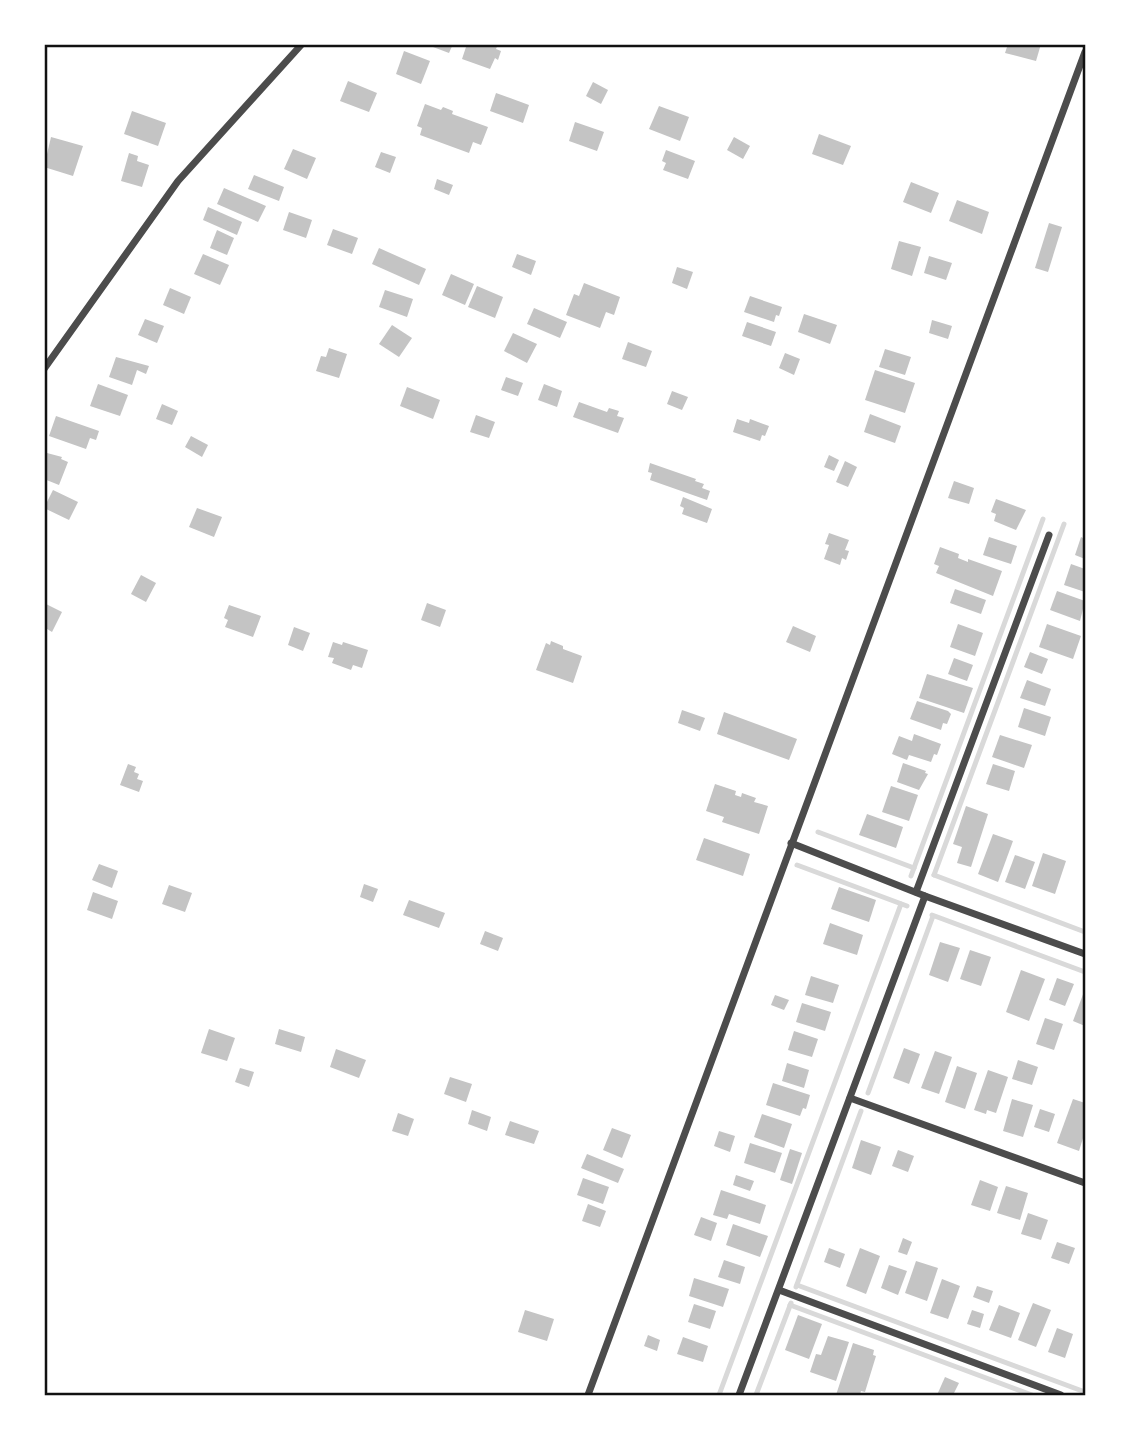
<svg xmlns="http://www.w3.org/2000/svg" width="1129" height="1439" font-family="Roboto,sans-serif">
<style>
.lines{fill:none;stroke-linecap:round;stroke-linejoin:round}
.stream{stroke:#d9d9d9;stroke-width:5}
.building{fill:#c4c4c4}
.minor{stroke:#4c4c4c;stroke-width:7}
.neatline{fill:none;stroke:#111;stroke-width:2.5}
</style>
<rect width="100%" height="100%" fill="#fff"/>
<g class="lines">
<!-- stream -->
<g class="stream">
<polyline points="818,832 914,868"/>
<polyline points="797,865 907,906"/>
<polyline points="934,875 1064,524"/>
<polyline points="934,875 1085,932"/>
<polyline points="911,876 1043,519"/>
<polyline points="932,915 1085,972"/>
<polyline points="868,1093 933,916"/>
<polyline points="797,1285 1085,1392"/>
<polyline points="796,1287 861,1111"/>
<polyline points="790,1305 1032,1395"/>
<polyline points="719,1395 901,904"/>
<polyline points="756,1395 791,1303"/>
</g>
</g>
<!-- building -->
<g class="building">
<polygon points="425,44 453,44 449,53"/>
<polygon points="467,44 498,44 496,49 501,51 498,60 495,58 490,69 462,59"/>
<polygon points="1008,44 1041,44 1036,61 1005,53"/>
<polygon points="404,51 430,61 421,84 396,74"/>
<polygon points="348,81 377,93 369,112 340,101"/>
<polygon points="593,82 608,90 601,104 586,96"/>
<polygon points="496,93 529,105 523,123 490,111"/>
<polygon points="425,104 441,110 443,107 453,111 452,114 488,127 481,145 473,142 469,153 420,135 422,128 417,126"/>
<polygon points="659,106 689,117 680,141 649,129"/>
<polygon points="132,111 166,123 158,146 124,134"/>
<polygon points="575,122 604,132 597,151 569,141"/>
<polygon points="819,134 851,146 843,165 812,154"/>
<polygon points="51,137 83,146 73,176 44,167"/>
<polygon points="734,137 750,146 743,159 727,150"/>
<polygon points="293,149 316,158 307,179 284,169"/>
<polygon points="666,150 695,161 688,179 663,170 666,163 662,161"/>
<polygon points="381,152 396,157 390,173 375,167"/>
<polygon points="129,153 138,156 137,161 149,165 142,187 121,181"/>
<polygon points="254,175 284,187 279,201 248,189"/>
<polygon points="437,179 453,185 449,195 434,189"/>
<polygon points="911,182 939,193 931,213 903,202"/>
<polygon points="224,188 266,206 258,222 217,204"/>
<polygon points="957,200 989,212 982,234 949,221"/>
<polygon points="208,207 242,222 237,235 203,220"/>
<polygon points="289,212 312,220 306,238 283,230"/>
<polygon points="1049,223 1062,227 1048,272 1035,268"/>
<polygon points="333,229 358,238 352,254 327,245"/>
<polygon points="217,230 234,238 227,255 210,248"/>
<polygon points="899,241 921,247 912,276 891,269"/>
<polygon points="379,248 426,269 419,285 372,264"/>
<polygon points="203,254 229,265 220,285 194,274"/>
<polygon points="517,254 536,261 531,275 512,267"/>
<polygon points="929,256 952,263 946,280 924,273"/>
<polygon points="677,267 693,272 687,289 672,283"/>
<polygon points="451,274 474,284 465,305 442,295"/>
<polygon points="584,283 620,297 614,315 606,312 600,328 566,315 574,294 579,296"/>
<polygon points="477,286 503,297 495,318 468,307"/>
<polygon points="170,288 191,297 184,314 163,305"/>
<polygon points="385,290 413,299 407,317 379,307"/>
<polygon points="750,296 782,307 779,316 776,315 774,322 744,312"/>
<polygon points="534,308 567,322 560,338 527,324"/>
<polygon points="804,314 837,325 830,344 798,332"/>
<polygon points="145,319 164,326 157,343 138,335"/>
<polygon points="932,320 952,326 948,339 929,333"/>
<polygon points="747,322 776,332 771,346 742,336"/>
<polygon points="392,325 412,338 399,357 379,344"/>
<polygon points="513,333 537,344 527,363 504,351"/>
<polygon points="628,342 652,351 646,367 622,359"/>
<polygon points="329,348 347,354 339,378 316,371 321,356 326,357"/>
<polygon points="885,349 911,357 905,375 879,367"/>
<polygon points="785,353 800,359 794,375 779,368"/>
<polygon points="116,357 149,366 146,374 137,370 132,385 109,377"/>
<polygon points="875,370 915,383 905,413 865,400"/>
<polygon points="506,377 523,383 518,396 501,390"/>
<polygon points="98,384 128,395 120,416 90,406"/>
<polygon points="544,384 562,391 557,407 538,400"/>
<polygon points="407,387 440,400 433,419 400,406"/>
<polygon points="672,391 688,397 682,410 667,404"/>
<polygon points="579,402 607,412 609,408 619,411 617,416 624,418 618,433 573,417"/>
<polygon points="162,404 178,411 172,425 156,419"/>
<polygon points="870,414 901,426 895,443 864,432"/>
<polygon points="476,415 495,422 489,438 470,432"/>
<polygon points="56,416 99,431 96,440 90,438 86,449 49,436"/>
<polygon points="737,419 749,423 750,419 769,426 765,436 762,435 760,441 733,432"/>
<polygon points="191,436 208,445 202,457 185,447"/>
<polygon points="47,453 62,457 61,459 68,462 59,485 44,479 44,461"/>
<polygon points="829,455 839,460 834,471 824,467"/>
<polygon points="845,461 857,467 848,487 836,482"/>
<polygon points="650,463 696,479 695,481 704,484 702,488 710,491 707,500 650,480 652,473 648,472"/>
<polygon points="954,481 974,488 969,504 948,498"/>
<polygon points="53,490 78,502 69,520 44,508"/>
<polygon points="683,497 712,509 707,523 682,514 684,508 680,506"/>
<polygon points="996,499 1026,510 1016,530 994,521 996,514 991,512"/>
<polygon points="197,508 222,517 214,537 189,527"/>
<polygon points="829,533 849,540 845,550 849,551 846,560 842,558 840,565 824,559 829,545 825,544"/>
<polygon points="989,537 1017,546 1011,564 983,555"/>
<polygon points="1081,537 1085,539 1085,559 1075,555"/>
<polygon points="940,547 959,554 958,558 968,562 968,559 1002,571 993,596 936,573 939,566 934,564"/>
<polygon points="1071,564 1085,569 1085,592 1064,585"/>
<polygon points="141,575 156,583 146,602 131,594"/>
<polygon points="955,589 986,600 981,614 950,603"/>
<polygon points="1057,591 1085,601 1080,621 1050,610"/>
<polygon points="44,603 62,612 52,632 44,627"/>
<polygon points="427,603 446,610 440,627 421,620"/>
<polygon points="229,605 261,616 253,637 225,627 228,620 224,618"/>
<polygon points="958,624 983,633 975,656 950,647"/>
<polygon points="1047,624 1081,636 1073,659 1039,647"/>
<polygon points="793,626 816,636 810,652 786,642"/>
<polygon points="294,627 310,633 303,651 288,645"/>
<polygon points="551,641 563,646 563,649 582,656 573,683 536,670 546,643 550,645"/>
<polygon points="333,642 342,645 343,642 368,650 362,668 353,665 351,670 332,663 334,658 328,657"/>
<polygon points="1030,652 1048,659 1042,674 1024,667"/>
<polygon points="954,658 973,665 967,681 948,674"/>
<polygon points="927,674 973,688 964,713 919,698"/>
<polygon points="1027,680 1051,689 1045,706 1020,698"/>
<polygon points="917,701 948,711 951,714 947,724 943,723 941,730 910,719"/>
<polygon points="1024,708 1051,717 1045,736 1018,727"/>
<polygon points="682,710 705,718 700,731 678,723"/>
<polygon points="724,712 797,739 789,760 717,734"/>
<polygon points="914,734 941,744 937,755 934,754 931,762 909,755 907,760 892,754 899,736 912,741"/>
<polygon points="1000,735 1032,745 1024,768 992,757"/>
<polygon points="903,763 926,771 925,773 928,774 919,790 897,782"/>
<polygon points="128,764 136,767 134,772 139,774 137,779 143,781 139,792 120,785"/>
<polygon points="993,764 1015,771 1009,791 986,784"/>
<polygon points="715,784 736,791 735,795 741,797 742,793 756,798 754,802 768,806 759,834 722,822 724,817 706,811"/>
<polygon points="891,786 918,795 909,821 882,812"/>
<polygon points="966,806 988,814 971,867 957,863 962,847 953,844"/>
<polygon points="867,814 903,827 896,848 859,835"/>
<polygon points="993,834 1013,841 998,882 978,874"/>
<polygon points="704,838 750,854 743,876 696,860"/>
<polygon points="1043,853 1066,861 1055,894 1032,886"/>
<polygon points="1015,855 1035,862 1025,889 1005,882"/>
<polygon points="99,864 118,871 112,888 92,880"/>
<polygon points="364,884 378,889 373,902 360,897"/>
<polygon points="169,885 192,893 185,912 162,904"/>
<polygon points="839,887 876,900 869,922 831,909"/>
<polygon points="93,892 118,901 112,919 87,910"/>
<polygon points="409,900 445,913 439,928 403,915"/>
<polygon points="830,923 863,935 857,955 823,944"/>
<polygon points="485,931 503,938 498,951 480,944"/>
<polygon points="940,942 960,948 948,982 929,975"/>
<polygon points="970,950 991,957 981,986 960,979"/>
<polygon points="1021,970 1045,979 1029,1021 1006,1012"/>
<polygon points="811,976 839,985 833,1003 805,995"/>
<polygon points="1057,978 1074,984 1065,1006 1049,1000"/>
<polygon points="1085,989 1085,1026 1073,1021"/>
<polygon points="775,995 789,1000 784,1010 771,1005"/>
<polygon points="802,1003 831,1012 825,1031 796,1022"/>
<polygon points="1045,1018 1063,1024 1054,1050 1036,1044"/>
<polygon points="209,1029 235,1038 227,1061 201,1053"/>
<polygon points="279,1029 305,1037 301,1052 275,1044"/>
<polygon points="794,1031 818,1039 812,1057 788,1050"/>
<polygon points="904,1048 920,1054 909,1084 893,1078"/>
<polygon points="336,1049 366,1060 359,1078 330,1067"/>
<polygon points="935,1051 952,1057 939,1094 921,1088"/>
<polygon points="1018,1060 1038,1067 1032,1085 1012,1079"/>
<polygon points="787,1063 809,1070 804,1088 782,1081"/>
<polygon points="957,1066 977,1073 965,1109 945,1102"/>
<polygon points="240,1068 254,1072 249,1087 235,1082"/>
<polygon points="988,1070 1008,1077 996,1113 987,1110 986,1114 974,1110"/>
<polygon points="450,1077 472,1084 466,1102 444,1094"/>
<polygon points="773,1083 810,1095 806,1109 803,1108 800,1116 766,1105"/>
<polygon points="1012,1099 1033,1105 1023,1137 1003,1131"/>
<polygon points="1073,1099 1085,1103 1085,1132 1079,1151 1057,1143"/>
<polygon points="1040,1109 1055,1114 1049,1132 1034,1127"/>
<polygon points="472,1110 491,1117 487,1131 468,1124"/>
<polygon points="398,1113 414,1119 408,1136 392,1131"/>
<polygon points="762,1114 792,1124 784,1148 754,1137"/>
<polygon points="510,1121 539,1131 534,1144 505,1135"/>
<polygon points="612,1128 631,1135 622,1158 603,1150"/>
<polygon points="719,1131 735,1136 730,1152 714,1146"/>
<polygon points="861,1140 881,1147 871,1175 852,1168"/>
<polygon points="750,1143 782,1153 775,1173 744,1163"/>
<polygon points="790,1149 802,1153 792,1184 780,1180"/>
<polygon points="898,1150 914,1156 908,1172 892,1166"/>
<polygon points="587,1154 624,1169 618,1183 581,1168"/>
<polygon points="736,1175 754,1181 750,1191 733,1185"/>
<polygon points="583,1178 609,1187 603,1204 577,1195"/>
<polygon points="980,1180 998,1187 990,1211 971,1205"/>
<polygon points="1006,1186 1028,1193 1020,1220 997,1213"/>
<polygon points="721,1190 766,1205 760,1224 729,1214 727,1219 713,1215"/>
<polygon points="588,1204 606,1211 600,1227 582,1221"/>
<polygon points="1028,1213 1048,1220 1041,1240 1021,1234"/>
<polygon points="701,1217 717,1223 711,1241 694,1235"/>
<polygon points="733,1224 768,1236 760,1257 726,1245"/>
<polygon points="903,1238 912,1242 907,1255 898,1252"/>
<polygon points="1057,1242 1075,1248 1069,1264 1051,1258"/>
<polygon points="829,1248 845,1254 840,1268 824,1262"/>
<polygon points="860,1248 880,1256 866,1294 846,1286"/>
<polygon points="724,1260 745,1267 740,1284 718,1277"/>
<polygon points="916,1261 938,1268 927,1301 905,1293"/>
<polygon points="889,1265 907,1271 898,1295 881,1288"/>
<polygon points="694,1278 729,1289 723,1307 689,1296"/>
<polygon points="942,1279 960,1286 948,1319 930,1313"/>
<polygon points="977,1286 993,1291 989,1303 973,1297"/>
<polygon points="1033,1303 1051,1310 1036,1347 1018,1340"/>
<polygon points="694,1304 716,1311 710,1329 688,1322"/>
<polygon points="999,1305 1020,1313 1011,1338 989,1330"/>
<polygon points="525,1310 554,1319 547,1341 518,1332"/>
<polygon points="972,1310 984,1314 980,1328 967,1324"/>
<polygon points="798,1315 822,1324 809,1359 785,1350"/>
<polygon points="1057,1328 1073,1334 1065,1358 1048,1352"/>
<polygon points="648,1335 660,1340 657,1351 644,1346"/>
<polygon points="828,1336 849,1342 836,1381 810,1372 816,1354 821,1355"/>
<polygon points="683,1337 708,1346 703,1362 677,1354"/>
<polygon points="853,1343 874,1350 873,1355 876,1356 865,1392 861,1391 860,1395 836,1395"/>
<polygon points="945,1377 959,1383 953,1395 937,1395"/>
</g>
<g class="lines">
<!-- minor -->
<g class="minor">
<polyline points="44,369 178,181 302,44"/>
<polyline points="791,843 925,896 1085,954"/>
<polyline points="916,892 1049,535"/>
<polyline points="850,1098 1085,1183"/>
<polyline points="779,1290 1061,1395"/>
<polyline points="588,1395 1085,52"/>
<polyline points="739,1395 925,896"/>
</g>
</g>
<!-- border -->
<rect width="1129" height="1439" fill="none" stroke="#ffffff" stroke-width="91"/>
<rect x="46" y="46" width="1038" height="1348" class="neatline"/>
</svg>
